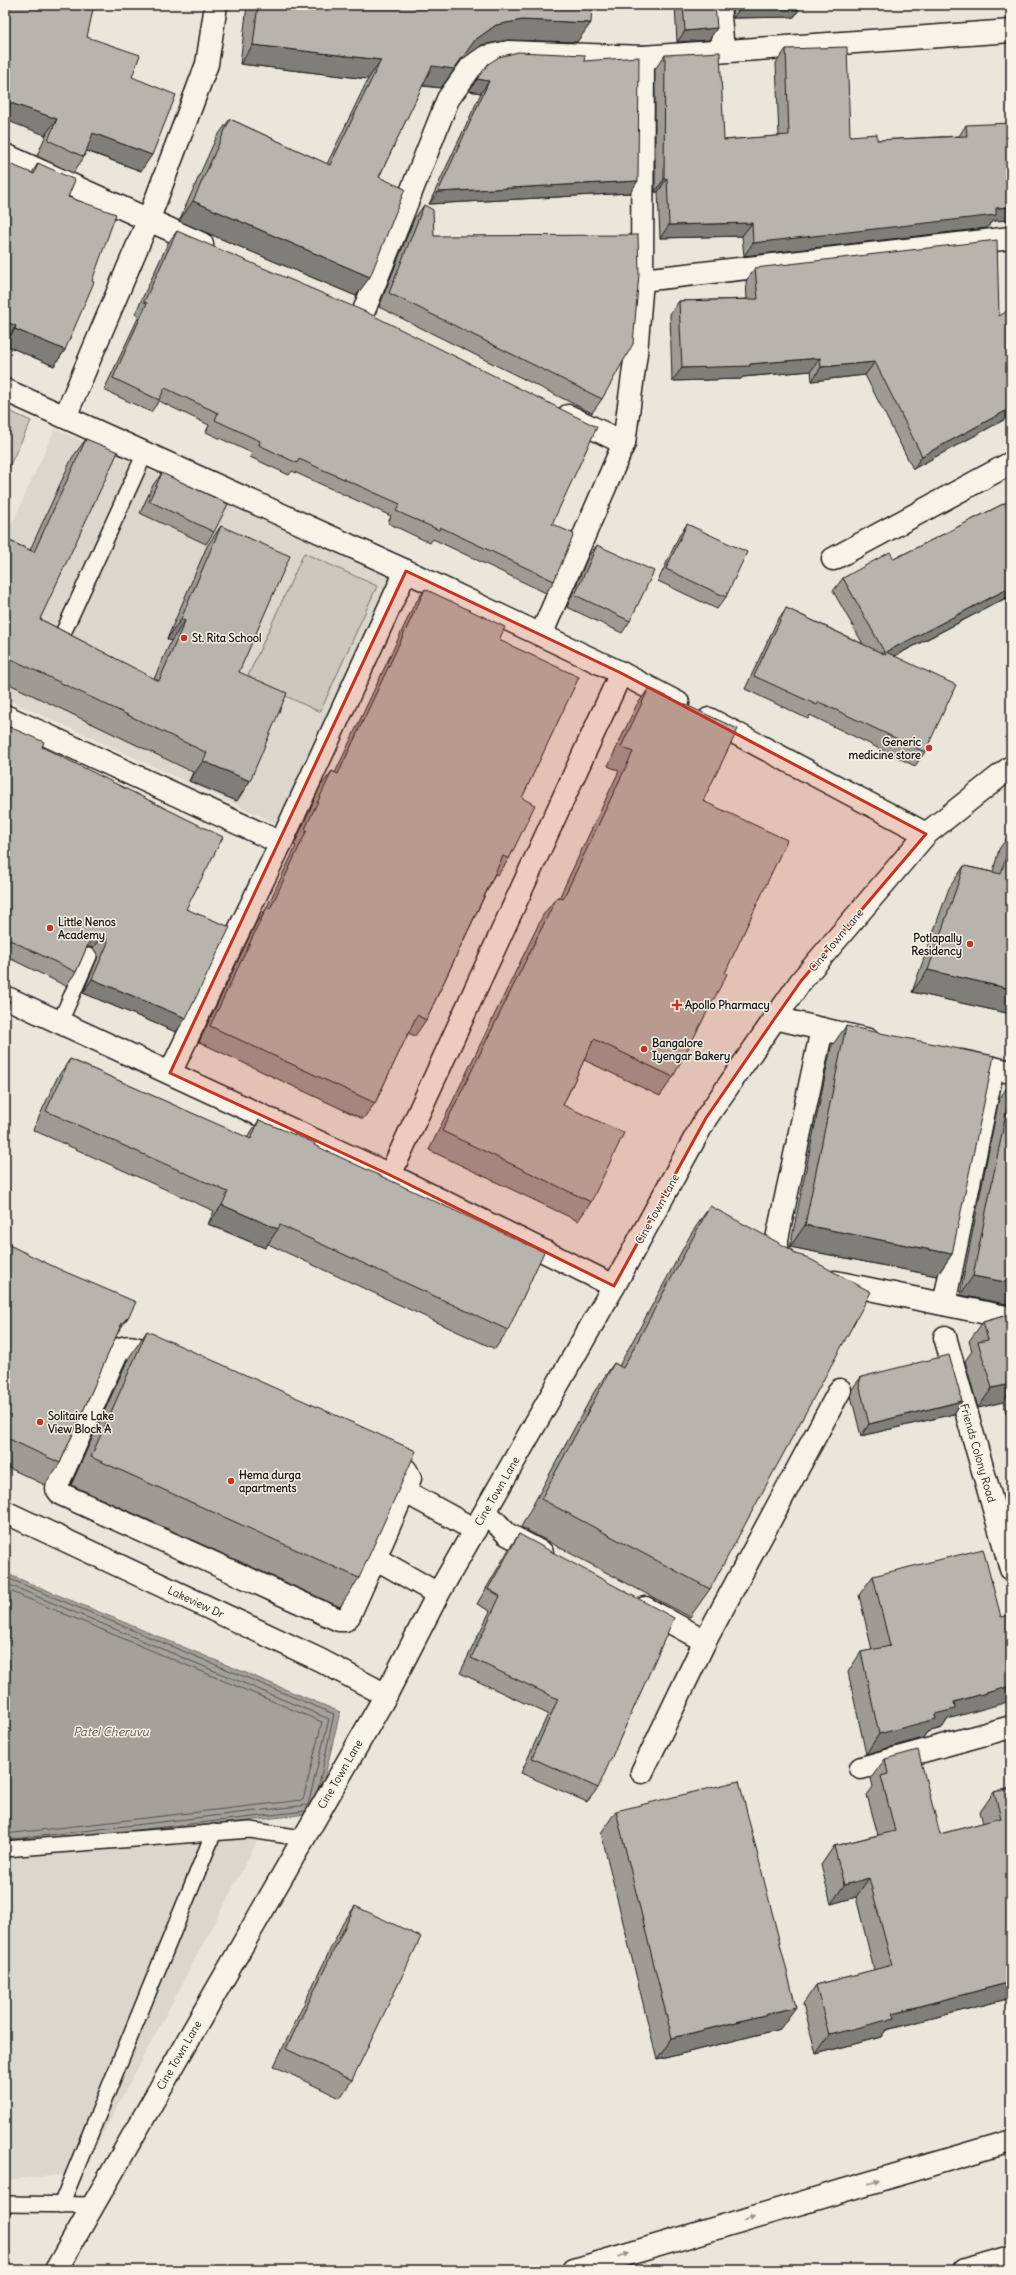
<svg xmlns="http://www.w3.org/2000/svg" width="1016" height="2275" font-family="Delius,sans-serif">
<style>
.built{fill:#dad7ce}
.green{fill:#ccc8c0;stroke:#74726e}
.water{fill:#a3a19a;stroke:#6d6c68}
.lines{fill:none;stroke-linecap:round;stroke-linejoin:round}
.shore{stroke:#52514e;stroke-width:1}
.lane-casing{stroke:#1c1c1c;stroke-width:18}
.street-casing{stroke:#1c1c1c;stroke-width:25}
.secondary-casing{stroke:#1c1c1c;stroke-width:25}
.highway-casing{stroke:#1c1c1c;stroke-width:25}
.lane{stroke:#f7f3e8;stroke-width:15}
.street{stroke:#f7f3e8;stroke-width:22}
.secondary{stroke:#f7f3e8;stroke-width:22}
.highway{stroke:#f7f3e8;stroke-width:22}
.wall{fill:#9d9b94;stroke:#1c1c1c}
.shaded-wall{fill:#7f7e78;stroke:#1c1c1c}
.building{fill:#b6b4ac;stroke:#1c1c1c}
.oneway{fill:#94928c}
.marked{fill:#c8321e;fill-opacity:0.2;stroke:#c8321e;stroke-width:3;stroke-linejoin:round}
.poi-dot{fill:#c8321e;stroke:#f7f3e8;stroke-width:1.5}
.labels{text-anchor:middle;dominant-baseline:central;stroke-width:3;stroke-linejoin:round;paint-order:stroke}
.poi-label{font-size:11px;font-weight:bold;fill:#1c1c1c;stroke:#f7f3e8;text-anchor:start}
.street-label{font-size:11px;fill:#1c1c1c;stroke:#f7f3e8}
.water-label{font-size:12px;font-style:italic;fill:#52514e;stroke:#f7f3e8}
</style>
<rect width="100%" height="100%" fill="#eae6dc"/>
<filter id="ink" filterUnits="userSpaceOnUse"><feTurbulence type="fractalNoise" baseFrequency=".025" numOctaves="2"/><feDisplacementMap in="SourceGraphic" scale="8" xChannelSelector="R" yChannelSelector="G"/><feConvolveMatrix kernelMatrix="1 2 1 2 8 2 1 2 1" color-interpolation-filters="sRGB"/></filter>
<g filter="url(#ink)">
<!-- built -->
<g class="built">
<polygon points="55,429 392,577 278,824 5,698 5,539"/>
<polygon points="275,1808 82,2173 5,2180 5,1845"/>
</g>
<!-- green -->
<g class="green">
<polygon points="5,409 31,421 5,475"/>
<polygon points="304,553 377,586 320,712 247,678"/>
</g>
<!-- water -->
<polygon class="water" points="5,1573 340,1712 316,1813 5,1849"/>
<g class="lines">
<!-- shore -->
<g class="shore">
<polyline points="5,1577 334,1714 318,1790"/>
<polyline points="5,1583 329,1719 308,1805 5,1840"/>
<polyline points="5,1589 322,1722 303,1800 5,1834"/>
<polyline points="128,1831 306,1811"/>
</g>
<!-- lane casing -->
<g class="lane-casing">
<g id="lane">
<polyline points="59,642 145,453"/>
<polyline points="60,1022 89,956"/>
<polyline points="5,1849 250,1830 302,1838"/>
<polyline points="5,2204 94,2205"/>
<polyline points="61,2205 214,1832"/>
</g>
</g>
<!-- street casing -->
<g class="street-casing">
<g id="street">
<polyline points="719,5 723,51"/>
<polyline points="5,155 202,244"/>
<polyline points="642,280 1011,238"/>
<polyline points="363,313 448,99 471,67 485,57 508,52 643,57 1011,31"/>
<polyline points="5,390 406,571 621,673 678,703"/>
<polyline points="568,416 624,443"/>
<polyline points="65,417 148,221 207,64 216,5"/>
<polyline points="833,559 1011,463"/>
<polyline points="541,635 624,443 636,353 642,280 643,57"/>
<polyline points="5,716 281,843"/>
<polyline points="709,719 926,834"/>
<polyline points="5,997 390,1175 614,1286"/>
<polyline points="775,1018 869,1040"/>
<polyline points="961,1061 1011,1072"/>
<polyline points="170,1073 281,843 406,571"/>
<polyline points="390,1175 621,673"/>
<polyline points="782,1270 777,1260 777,1239 822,1029"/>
<polyline points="835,1282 1011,1318"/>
<polyline points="944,1304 993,1068"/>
<polyline points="945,1337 1011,1569"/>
<path d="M163,1360C149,1354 133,1342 118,1350L58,1483L57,1489L61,1494L339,1620H345L349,1616L375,1558L438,1594"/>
<polyline points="404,1491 475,1530"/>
<polyline points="5,1512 320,1660 386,1695"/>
<polyline points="486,1512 507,1534 542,1553"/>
<polyline points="375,1558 410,1478 406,1470 380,1458"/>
<polyline points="645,1608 705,1641"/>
<polyline points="861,1768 1011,1727"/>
<polyline points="642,1772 705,1641 840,1390"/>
</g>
</g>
<!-- secondary casing -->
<g class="secondary-casing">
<polyline id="secondary" points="56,2270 386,1695 438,1594 614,1286 706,1118 801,981 926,834 1011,767"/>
</g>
<!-- highway casing -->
<g class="highway-casing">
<g id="highway">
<polyline points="574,2270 1011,2141"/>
<polyline points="964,2270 1011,2257"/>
</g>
</g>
<!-- lane -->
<use href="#lane" class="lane"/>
<!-- street -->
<use href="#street" class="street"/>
<!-- secondary -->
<use href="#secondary" class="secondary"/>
<!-- highway -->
<use href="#highway" class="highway"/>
</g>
<!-- wall -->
<g class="wall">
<polygon points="247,5 592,5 577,42 508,40 482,45 461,60 441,88 422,86 379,177 356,296 179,221 216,138 230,119 327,164 368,79 240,64"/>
<polygon points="675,5 715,5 709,40 677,42"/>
<polygon points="731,5 802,5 794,17 733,18"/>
<polygon points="87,37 132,77 141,171 86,151 84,157 73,173 37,156"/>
<polygon points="786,49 850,136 877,140 959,136 966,125 1011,220 992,221 987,228 744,256 742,236 660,238 658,192 655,192 655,69 665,55 724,140 779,136 776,63"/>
<polygon points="499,57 584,61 630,193 429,204 481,93 469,91"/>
<polygon points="38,163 68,197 65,350 54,366 5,345 32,173"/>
<polygon points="424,205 434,236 602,399 592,413 379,307 414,219"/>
<polygon points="177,231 552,524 554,581 546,593 433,539 430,543 388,523 391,516 292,471 289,475 250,457 252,453 206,432 209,425 159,401 151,412 104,390 139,316 135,314 168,243"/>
<polygon points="755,268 999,316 1011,416 913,469 865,375 812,381 811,371 743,377 741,379 672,381 670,314 679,301 747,299 746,281"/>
<polygon points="86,439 40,619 154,679 171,641 167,639 207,546 221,526 239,672 237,801 189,781 193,772 5,682 5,539 30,550 72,458"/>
<polygon points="162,473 214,532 206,544 140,513 153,485"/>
<polygon points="1011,500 1011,609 1006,598 895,656 925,752 915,766 810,715 808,719 745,689 777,621 786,608 863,644 833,591 843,578 894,559"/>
<polygon points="687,524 726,597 717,609 658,581 679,536"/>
<polygon points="597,545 630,621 622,633 567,607 588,557"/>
<polygon points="425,589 499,640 522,798 509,859 498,875 495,874 426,1020 415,1036 408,1033 375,1103 363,1119 199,1042 256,923 266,909 296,846 294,845 320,787 332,771 335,773 414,605"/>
<polygon points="649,688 703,801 673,1077 660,1096 584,1060 563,1105 591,1202 578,1221 429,1150 543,915 557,897 559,898 619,771 608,766 636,706"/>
<polygon points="5,725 42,747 186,909 176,1032 83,993 97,959 98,955 93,948 88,947 86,948 76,972 66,986 5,956"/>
<polygon points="1011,833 1011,1014 912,992 949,888 964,866 993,872 999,849"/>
<polygon points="846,1026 952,1254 937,1276 790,1247 831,1047"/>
<polygon points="70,1059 247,1138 259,1120 314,1145 508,1330 495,1349 268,1244 265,1248 208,1224 214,1211 33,1130 57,1078"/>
<polygon points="1011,1082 1011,1305 960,1295 999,1099"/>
<polygon points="710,1206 710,1589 690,1617 521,1527 594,1392 614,1363 619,1366 691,1234"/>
<polygon points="5,1243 117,1333 60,1463 45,1485 5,1466"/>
<polygon points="1011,1314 1011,1430 1003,1402 978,1408 965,1361 972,1351 969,1341 983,1322"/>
<polygon points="147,1331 359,1578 340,1607 71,1485 128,1359"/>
<polygon points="861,1377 962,1401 954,1414 861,1436 851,1396 852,1389"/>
<polygon points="519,1534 598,1788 587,1802 521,1773 548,1714 460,1673 490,1611 477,1604 509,1549"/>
<polygon points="873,1576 948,1719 942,1728 927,1732 923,1738 866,1754 848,1672 861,1652 872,1650 859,1595"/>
<polygon points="885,1759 940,1834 983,1823 980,1812 994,1792 1011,1788 1011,1998 886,2030 881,2037 816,2054 803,2004 816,1985 874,1970 856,1897 831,1904 821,1865 834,1846 878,1835 867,1795 873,1787 871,1778"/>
<polygon points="616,1811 780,2029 657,2060 601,1833"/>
<polygon points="355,1906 352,2080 340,2098 274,2066 343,1923"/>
</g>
<!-- shaded-wall -->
<g class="shaded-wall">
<polygon points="802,5 794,17 733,18 741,7"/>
<polygon points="522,20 591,23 577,42 508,40 482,45 461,60 441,88 418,85 432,66 475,40 496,25"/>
<polygon points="717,28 709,40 677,42 685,31"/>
<polygon points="253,45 381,60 368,79 240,64"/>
<polygon points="477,79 489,81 481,93 469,91"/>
<polygon points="5,101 57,119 45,135 5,120"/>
<polygon points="93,133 152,155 141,171 82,149"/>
<polygon points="667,178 658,192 655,192 664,179"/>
<polygon points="638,181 630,193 429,204 438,192"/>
<polygon points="193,201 370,277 356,296 179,221"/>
<polygon points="1011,207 1011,220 992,221 987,228 744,256 753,243 996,208"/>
<polygon points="752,223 742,236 660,238 669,225"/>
<polygon points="5,321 16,326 5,342"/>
<polygon points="15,329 65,350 54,366 5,345 5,344"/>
<polygon points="820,358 811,371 743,377 741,379 672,381 682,368 750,364"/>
<polygon points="875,362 865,375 812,381 821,367"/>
<polygon points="1011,408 1011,416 913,469 922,456"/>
<polygon points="1011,587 1011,591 1006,598 879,664 886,655 886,652"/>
<polygon points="181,619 185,621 171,641 167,639"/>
<polygon points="203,761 250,781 237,801 189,781"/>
<polygon points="97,933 103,934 93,948 88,947 81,952 91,938"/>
<polygon points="928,970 1011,989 1011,1014 912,992"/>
<polygon points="92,979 186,1018 176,1032 83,993"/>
<polygon points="222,1205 278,1229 265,1248 208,1224"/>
<polygon points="805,1225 952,1254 937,1276 790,1247"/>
<polygon points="973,1276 1011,1283 1011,1305 960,1295"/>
<polygon points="129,1316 114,1338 122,1323"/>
<polygon points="1011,1384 1011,1390 1003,1402 978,1408 992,1388"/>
<polygon points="962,1401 954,1414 861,1436 869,1424"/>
<polygon points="1011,1686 1011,1701 948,1719 942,1728 927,1732 923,1738 866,1754 879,1734 935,1714 954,1702"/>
<polygon points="869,1878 856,1897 831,1904 844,1885"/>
<polygon points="1011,1982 1011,1998 886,2030 881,2037 816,2054 829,2035 893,2013"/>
<polygon points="796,2007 780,2029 657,2060 672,2038"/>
</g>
<!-- building -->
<g class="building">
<polygon points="5,5 94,5 87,37 140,55 132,77 176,95 152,155 93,133 84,157 48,140 57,119 5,101"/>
<polygon points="258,5 592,5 591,23 522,20 496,25 475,40 454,69 432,66 379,177 405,189 370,277 193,201 230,119 330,165 381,60 253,45"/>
<polygon points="683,5 715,5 717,28 685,31"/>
<polygon points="740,5 802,5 741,7"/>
<polygon points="847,47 850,136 877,134 877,140 967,136 966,125 1011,123 1011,207 996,208 996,215 753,243 752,223 669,225 667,178 664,179 665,55 720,52 724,140 789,135 786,49"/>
<polygon points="518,52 585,55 584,61 639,57 638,181 438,192 489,81 477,79 488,64 499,57"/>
<polygon points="5,162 34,174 38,163 75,180 68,197 116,214 92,281 94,282 65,350 15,329 16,326 5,321"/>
<polygon points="424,205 433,210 434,236 638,235 639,274 633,344 602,399 389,293"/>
<polygon points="177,231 366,312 597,427 552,524 574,534 554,581 440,527 439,530 396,511 400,504 299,459 297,463 259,445 260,441 215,420 218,413 165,388 159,400 113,378 147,303 144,302"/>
<polygon points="997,240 999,316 1011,309 1011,408 922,456 875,362 821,367 820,358 750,364 750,366 682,368 679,301 758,299 755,268"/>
<polygon points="86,439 118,452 40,619 159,681 185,621 181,619 221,526 290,556 239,672 287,693 250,781 203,761 207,753 5,656 5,539 34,552"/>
<polygon points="162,473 228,504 214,532 149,501"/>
<polygon points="1011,500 1011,587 886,652 956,685 925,752 819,702 817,705 754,676 786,608 886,655 843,578 890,552 894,559"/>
<polygon points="687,524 747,552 726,597 666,569"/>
<polygon points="597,545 654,571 630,621 575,595"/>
<polygon points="425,589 505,627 499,640 579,677 522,798 535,805 509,859 503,856 426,1020 417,1015 375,1103 210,1026 267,907 270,909 307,830 305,829 332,771 338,774"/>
<polygon points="649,688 738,729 703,801 787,840 725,973 727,974 673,1077 594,1039 563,1105 624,1133 591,1202 442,1131 557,897 563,899 633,752 621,747"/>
<polygon points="5,725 44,742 42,747 223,837 186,909 230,927 186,1018 92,979 107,945 108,941 103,934 97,933 91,938 76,972 10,940 7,945 5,944"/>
<polygon points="1011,839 1011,989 928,970 964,866 1001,874"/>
<polygon points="5,999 10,1001 5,1011"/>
<polygon points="846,1026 994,1056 952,1254 805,1225"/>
<polygon points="70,1059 251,1139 259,1120 315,1143 314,1145 544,1252 508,1330 280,1225 278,1229 222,1205 228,1192 46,1111"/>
<polygon points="1011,1089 1011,1283 973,1276"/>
<polygon points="710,1206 792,1250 795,1254 806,1257 871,1292 710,1589 541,1499 614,1363 623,1368"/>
<polygon points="5,1243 61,1270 136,1302 129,1316 122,1323 60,1463 5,1437"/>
<polygon points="1011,1314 1011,1384 992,1388 978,1342 988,1340 983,1322"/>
<polygon points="147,1331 416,1451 359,1578 91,1457"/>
<polygon points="949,1355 962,1401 869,1424 859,1384 861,1377"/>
<polygon points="519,1534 674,1618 598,1788 532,1758 558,1699 471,1658 500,1596 488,1589"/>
<polygon points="983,1549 1001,1617 1011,1615 1011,1686 954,1702 955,1709 935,1714 936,1719 879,1734 861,1652 890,1646 873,1576"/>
<polygon points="918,1750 940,1834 1001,1818 994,1792 1011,1788 1011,1982 893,2013 895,2018 829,2035 816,1985 892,1965 869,1878 844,1885 834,1846 895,1831 881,1776 888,1774 885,1759"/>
<polygon points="739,1781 796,2007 672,2038 616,1811"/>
<polygon points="355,1906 421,1937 352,2080 286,2049"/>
</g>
<!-- one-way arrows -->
<defs><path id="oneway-solid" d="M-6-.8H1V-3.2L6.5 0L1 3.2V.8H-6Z"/></defs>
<g class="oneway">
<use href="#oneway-solid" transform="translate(874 2182) rotate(-16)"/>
<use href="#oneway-solid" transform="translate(749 2218) rotate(-16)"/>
<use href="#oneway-solid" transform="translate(624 2255) rotate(-16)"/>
</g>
</g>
<!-- marked area -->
<path class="marked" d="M406,571L621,673L926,834L801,981L775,1018L706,1118L614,1286L390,1175L170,1073Z"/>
<!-- markers -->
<g class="poi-dot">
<circle cx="184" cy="638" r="4"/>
<circle cx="929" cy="748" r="4"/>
<circle cx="50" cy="928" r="4"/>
<circle cx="970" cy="944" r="4"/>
<path d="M675 999h4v4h4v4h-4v4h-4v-4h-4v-4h4z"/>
<circle cx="644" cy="1049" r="4"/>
<circle cx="40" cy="1422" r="4"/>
<circle cx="231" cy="1481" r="4"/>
</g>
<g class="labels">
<!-- poi labels -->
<g class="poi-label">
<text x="192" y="638">St. Rita School</text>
<text x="921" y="742" text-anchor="end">Generic<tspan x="921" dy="13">medicine store</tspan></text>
<text x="58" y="922">Little Nenos<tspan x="58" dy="13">Academy</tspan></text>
<text x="962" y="938" text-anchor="end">Potlapally<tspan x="962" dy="13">Residency</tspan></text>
<text x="685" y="1005">Apollo Pharmacy</text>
<text x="652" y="1043">Bangalore<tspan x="652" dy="13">Iyengar Bakery</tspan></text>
<text x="48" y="1416">Solitaire Lake<tspan x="48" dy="13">View Block A</tspan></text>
<text x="239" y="1475">Hema durga<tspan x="239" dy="13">apartments</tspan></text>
</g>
<!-- street labels -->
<g class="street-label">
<text transform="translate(836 940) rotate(-50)">Cine Town Lane</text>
<text transform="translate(657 1209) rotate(-61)">Cine Town Lane</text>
<text transform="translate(978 1453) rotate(74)">Friends Colony Road</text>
<text transform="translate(497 1491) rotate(-60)">Cine Town Lane</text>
<text transform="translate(196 1602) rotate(25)">Lakeview Dr</text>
<text transform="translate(340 1774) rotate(-60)">Cine Town Lane</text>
<text transform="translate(179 2055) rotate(-60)">Cine Town Lane</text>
</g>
<!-- water labels -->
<g class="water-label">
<text x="111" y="1731">Patel Cheruvu</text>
</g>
</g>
<!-- margin -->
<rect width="1016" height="2275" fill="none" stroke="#f7f3e8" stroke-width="20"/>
<rect x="10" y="10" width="996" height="2255" fill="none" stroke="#1c1c1c" stroke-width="1.5" filter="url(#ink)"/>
</svg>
